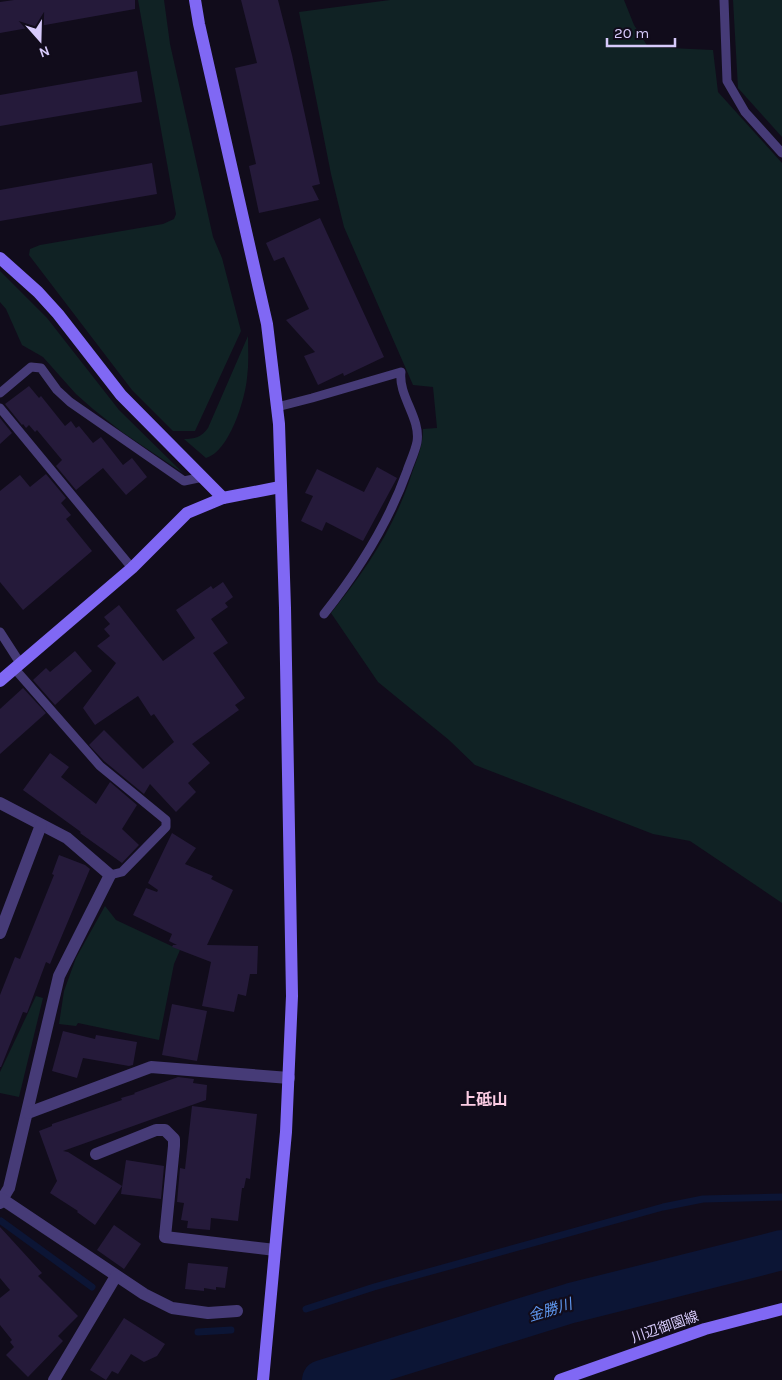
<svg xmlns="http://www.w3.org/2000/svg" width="782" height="1380" font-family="Karla,'Noto Sans JP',sans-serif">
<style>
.green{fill:#102224}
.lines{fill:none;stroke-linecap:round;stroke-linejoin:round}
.stream{stroke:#0c1535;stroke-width:7}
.river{stroke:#0c1535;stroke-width:40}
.building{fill:#251a3a}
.lane{stroke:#463b77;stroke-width:9}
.street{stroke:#463b77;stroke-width:12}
.secondary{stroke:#8068f4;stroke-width:12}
.labels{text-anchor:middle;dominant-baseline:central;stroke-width:4.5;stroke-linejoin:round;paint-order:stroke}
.street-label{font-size:14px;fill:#d7cafb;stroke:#110c1b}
.water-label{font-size:15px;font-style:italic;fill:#609af3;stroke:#110c1b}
.quarter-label{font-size:16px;font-weight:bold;fill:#fbcce3;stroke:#110c1b}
</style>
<rect width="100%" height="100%" fill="#110c1b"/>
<!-- green -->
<g class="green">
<polygon points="138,0 164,0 170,44 213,237 222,258 241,331 195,431 173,431 132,390 29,255 30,249 40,245 163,224 174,219 176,214"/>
<path d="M390,0H624L634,25L648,47L713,50L718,92L782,163V903L690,841L653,834L475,765L449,740L378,682L331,613C368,567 395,527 413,470C418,457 423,444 423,429L437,428L433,387L413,385L344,227L331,174L299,12Z"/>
<polygon points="733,0 782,0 782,137 738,88"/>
<polygon points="0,271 47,318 119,410 183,473 122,432 93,409 76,394 43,357 22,345 6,309 0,302"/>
<path d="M248,336C248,350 249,364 247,378C245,400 229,452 206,458L184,439C194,439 202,437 208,428Z"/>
<polygon points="105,906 116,920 180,950 174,964 159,1040 78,1023 76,1026 59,1024 64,991 76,958"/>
<polygon points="36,996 43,998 19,1097 0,1093 0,1072"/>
</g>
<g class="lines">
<!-- stream -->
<g class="stream">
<polyline points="1,1221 92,1287"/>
<polyline points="306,1309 374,1287 663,1207 703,1199 782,1197"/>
<polyline points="198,1332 231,1330"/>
</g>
<!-- river -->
<polyline class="river" points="322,1380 571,1303 782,1250"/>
</g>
<!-- building -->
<g class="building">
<polygon points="14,0 135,0 135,9 0,33 0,2"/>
<polygon points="241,0 278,0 292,55 320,184 312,186 319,200 259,213 249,166 256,164 235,68 257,63"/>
<polygon points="137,71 142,102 0,126 0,95"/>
<polygon points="152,163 157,194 0,221 0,190"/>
<polygon points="320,218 384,357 344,376 343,373 318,385 304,356 315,352 286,320 309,309 284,257 274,261 266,243"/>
<polygon points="29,386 39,398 41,396 65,426 71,421 76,428 79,426 93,443 101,437 123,465 132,458 147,477 126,495 103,468 76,490 56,466 62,460 37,430 35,432 29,425 26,428 23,424 22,425 5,404"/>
<polygon points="0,418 12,433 0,444"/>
<polygon points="377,467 397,478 363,541 326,522 322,531 301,521 313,496 305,493 317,469 364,492"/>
<polygon points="46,474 66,498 61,503 71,515 66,519 92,551 23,610 0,582 0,491 20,475 30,487"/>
<polygon points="223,582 233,597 225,603 228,607 211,619 228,643 213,653 245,698 235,705 239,710 192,744 210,763 188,783 196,792 176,812 150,784 144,794 104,761 89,745 104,730 143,769 174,742 154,714 151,716 138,696 95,725 83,708 116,663 97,646 110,636 104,629 110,624 104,617 119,605 163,661 195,638 176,610 211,586 213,589"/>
<polygon points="75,651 92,671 55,705 33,680 46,668 50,672"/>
<polygon points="23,688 46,713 0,754 0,709"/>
<polygon points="50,753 69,767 61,777 96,804 110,782 137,805 122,829 139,845 122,863 80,833 81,832 23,790"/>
<polygon points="172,833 196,848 185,864 213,876 211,879 233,890 207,945 258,946 257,974 250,974 246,996 238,994 234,1012 202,1006 211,962 172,947 173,945 177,945 169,941 172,934 133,915 146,888 157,892 158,890 148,883"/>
<polygon points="59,855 85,865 90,869 50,964 46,962 27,1013 23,1012 1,1067 0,1067 0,995 15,957 20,959 54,875 52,874"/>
<polygon points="172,1004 207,1011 197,1061 162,1055"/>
<polygon points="63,1031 95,1039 96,1035 137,1042 133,1065 129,1066 83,1058 77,1078 52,1071"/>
<polygon points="178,1077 194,1079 193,1083 207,1085 206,1100 63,1151 68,1152 122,1186 95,1225 77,1212 78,1211 50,1193 57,1181 39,1131 52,1126 52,1124 122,1100 121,1098 135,1094 134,1093"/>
<polygon points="192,1106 257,1114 250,1179 246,1178 244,1188 242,1188 238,1221 211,1218 210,1230 187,1228 188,1221 181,1220 184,1203 177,1202 180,1168 185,1169"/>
<polygon points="126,1160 164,1166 161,1199 121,1194"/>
<polygon points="114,1225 141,1244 124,1269 97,1250"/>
<polygon points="0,1227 42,1273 38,1276 78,1316 58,1336 63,1341 28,1377 6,1355 14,1347 10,1342 12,1340 0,1325 0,1298 10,1290 0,1278"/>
<polygon points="188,1263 228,1267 225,1288 216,1287 216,1290 204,1288 204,1291 185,1289"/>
<polygon points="124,1318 165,1344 157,1356 144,1362 131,1354 118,1374 112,1371 106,1380 90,1370"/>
</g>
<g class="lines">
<!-- lane -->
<g class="lane">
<polyline points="724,0 727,81 745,112 782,153"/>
<polyline points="0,393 31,367 41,368 57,390 70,402 184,481 203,477"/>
<path d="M277,407L312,398L401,372C398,396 421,418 417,442C415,452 410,462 407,471C388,524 359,570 324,614"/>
<polyline points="0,408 132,568"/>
<polyline points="0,632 20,663"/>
<polyline points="14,668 100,766 166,820 166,827 122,872 110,875"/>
</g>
<!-- street -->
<g class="street">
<polyline points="0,803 67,838 110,875 59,976 9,1188 0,1203"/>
<polyline points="0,933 41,825"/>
<polyline points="28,1113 151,1067 289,1078"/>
<polyline points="96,1154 156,1130 165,1130 174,1139 174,1146 165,1237 275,1250"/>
<polyline points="2,1199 144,1294 172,1308 208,1313 237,1311"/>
<polyline points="54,1380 116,1276"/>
</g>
<!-- secondary -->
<g class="secondary">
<polyline points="195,0 199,24 267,324 279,424 285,608 292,996 286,1132 263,1380"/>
<polyline points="0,258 38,292 58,314 121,395 223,498"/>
<polyline points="0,681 132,568 187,513 223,498 280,487"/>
<polyline points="560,1380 705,1329 782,1309"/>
</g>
</g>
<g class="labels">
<!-- street labels -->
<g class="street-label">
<text transform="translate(665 1327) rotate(-19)">川辺御園線</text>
</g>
<!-- water labels -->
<g class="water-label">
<text transform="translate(550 1310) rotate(-17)">金勝川</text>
</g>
<!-- quarter labels -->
<g class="quarter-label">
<text x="484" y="1099">上砥山</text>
</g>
</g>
<!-- north arrow -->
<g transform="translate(40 40) rotate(160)" stroke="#110c1b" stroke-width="4" paint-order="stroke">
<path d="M0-4L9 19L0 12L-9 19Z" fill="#d7cafb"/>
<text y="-8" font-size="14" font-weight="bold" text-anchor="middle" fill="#d7cafb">N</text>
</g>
<!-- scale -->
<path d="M607 38v8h68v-8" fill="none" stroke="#d7cafb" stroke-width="2.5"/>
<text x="614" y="38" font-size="15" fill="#d7cafb" stroke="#110c1b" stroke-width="4" paint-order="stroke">20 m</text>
</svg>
